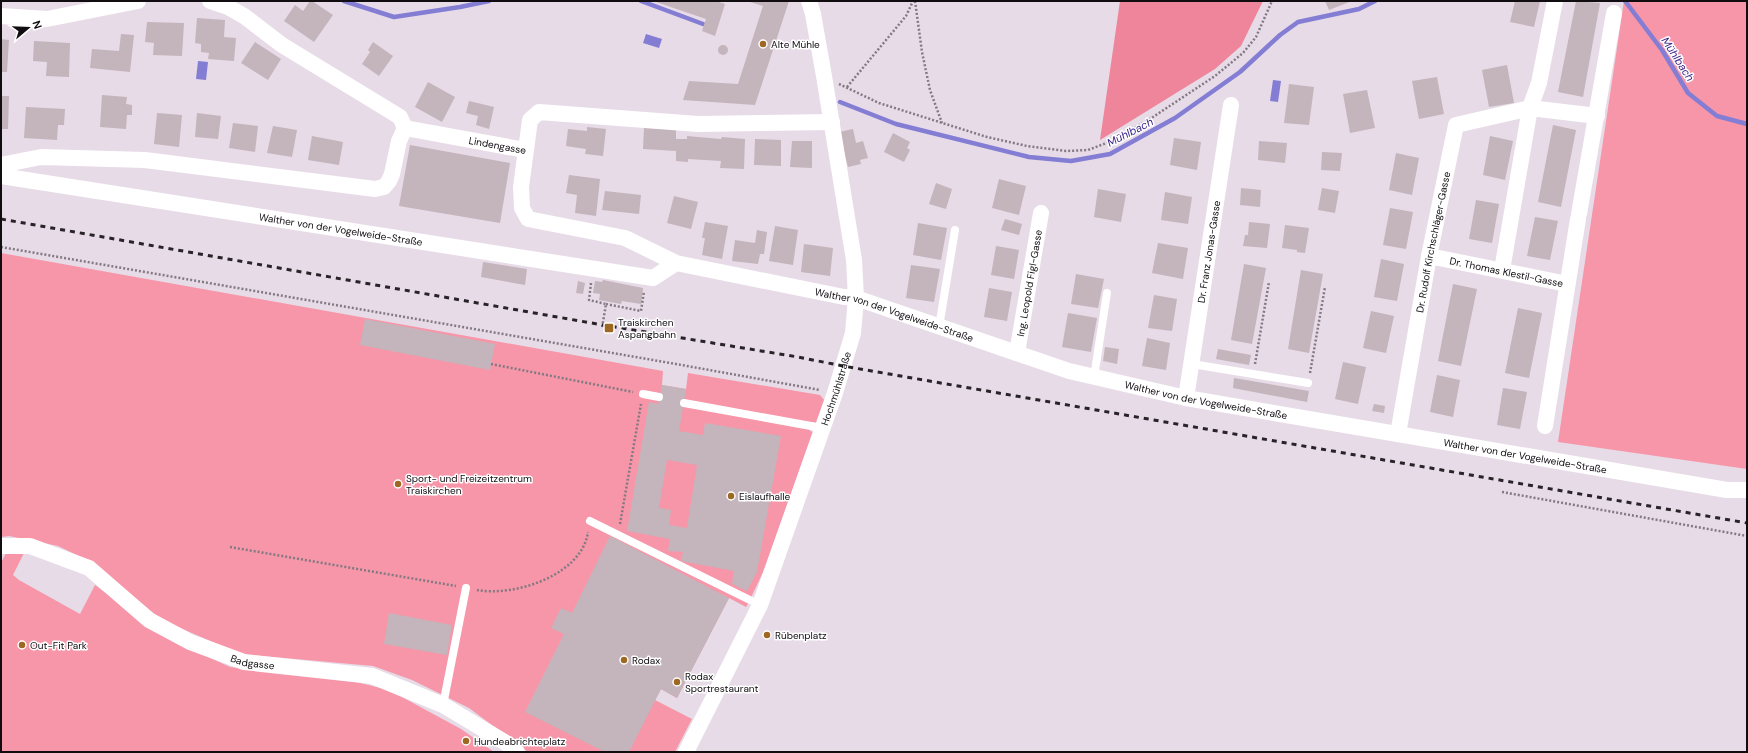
<svg xmlns="http://www.w3.org/2000/svg" width="1748" height="753" font-family="'DM Sans',sans-serif">
<style>
.green{fill:#f796a9}
.forest{fill:#ee859b}
.water{fill:#837dd4}
.lines{fill:none;stroke-linecap:round;stroke-linejoin:round}
.stream{stroke:#837dd4;stroke-width:4.5}
.building{fill:#c4b4bc;fill-rule:evenodd}
.path{stroke:#827982;stroke-width:2.5;stroke-dasharray:2 2;stroke-linecap:butt}
.service{stroke:#fff;stroke-width:8}
.minor{stroke:#fff;stroke-width:16}
.rail{stroke:#282328;stroke-width:3;stroke-dasharray:5 5;stroke-linecap:butt}
.poi-dot{fill:#9d6821;stroke:#fff;stroke-width:1.5}
.labels{text-anchor:middle;dominant-baseline:central;stroke-width:3;stroke-linejoin:round;paint-order:stroke}
.poi-label{font-size:10px;fill:#100c10;stroke:#fff;text-anchor:start}
.street-label{font-size:10px;fill:#100c10;stroke:#fff}
.water-label{font-size:11px;font-style:italic;fill:#392289;stroke:#fff}
</style>
<rect width="100%" height="100%" fill="#e7dbe7"/>
<!-- green -->
<g class="green">
<polygon points="1624,1 1747,1 1747,469 1558,442"/>
<polygon points="1,253 663,371 662,385 686,389 688,373 820,395 825,401 817,423 812,422 810,431 813,432 764,570 748,604 746,607 729,598 677,698 661,689 655,700 692,719 675,752 528,752 469,708 412,680 373,666 240,654 162,620 87,560 58,546 9,536 1,537"/>
<polygon points="7,551 24,553 13,575 19,580 80,614 95,585 165,637 230,667 356,682 389,690 461,729 494,752 1,752 1,563"/>
</g>
<!-- forest -->
<polygon class="forest" points="1120,1 1263,1 1241,46 1215,69 1100,140"/>
<!-- water -->
<g class="water">
<polygon points="646,34 662,39 659,48 643,43"/>
<polygon points="198,61 208,62 206,80 196,79"/>
<polygon points="1273,80 1281,81 1278,102 1270,101"/>
</g>
<g class="lines">
<!-- stream -->
<g class="stream">
<polyline points="344,1 394,17 460,7 489,1"/>
<polyline points="641,1 703,24"/>
<polyline points="1625,1 1662,50 1688,93 1717,116 1747,124"/>
<polyline points="840,102 896,124 1029,157 1071,161 1110,154 1175,118 1240,72 1280,35 1298,22 1359,9 1375,1"/>
</g>
</g>
<!-- building -->
<g class="building">
<polygon points="310,1 312,1 333,15 314,42 284,21 295,5 303,11"/>
<polygon points="657,1 716,1 725,4 715,36 702,31 706,19 656,2"/>
<polygon points="747,1 789,1 755,105 683,100 689,81 738,84 763,6"/>
<polygon points="1325,1 1352,1 1329,10"/>
<polygon points="1515,1 1540,1 1534,27 1510,22"/>
<polygon points="1576,1 1600,3 1583,97 1558,92"/>
<polygon points="197,18 225,20 224,37 236,38 234,61 208,59 209,53 201,52 201,44 195,43"/>
<polygon points="147,22 184,23 182,56 153,55 154,43 145,42"/>
<polygon points="121,34 134,35 130,72 90,68 92,49 119,51"/>
<polygon points="1,39 9,40 7,72 1,72"/>
<polygon points="34,41 70,43 69,77 46,76 47,62 33,61"/>
<polygon points="255,42 281,59 268,80 241,63"/>
<polygon points="373,42 393,56 379,76 362,64 370,52 368,50"/>
<circle cx="723" cy="50" r="5"/>
<polygon points="1507,65 1514,103 1489,107 1482,70"/>
<polygon points="1437,77 1444,114 1419,119 1412,81"/>
<polygon points="428,82 455,97 442,122 415,107"/>
<polygon points="1289,84 1314,87 1309,125 1284,123"/>
<polygon points="1367,90 1375,128 1350,133 1343,94"/>
<polygon points="102,95 127,97 126,104 132,105 132,115 127,115 126,129 100,127"/>
<polygon points="1,96 9,96 8,129 1,129"/>
<polygon points="469,101 494,107 489,129 476,125 478,116 466,113"/>
<polygon points="26,107 65,109 64,125 58,125 57,140 24,138"/>
<polygon points="157,113 182,115 179,147 154,144"/>
<polygon points="197,113 221,116 218,139 195,137"/>
<polygon points="233,123 258,126 255,152 229,148"/>
<polygon points="1553,125 1576,130 1561,207 1538,202"/>
<polygon points="273,126 297,130 292,157 267,153"/>
<polygon points="587,127 606,129 603,156 585,154 586,149 566,146 568,129 587,131"/>
<polygon points="644,128 676,129 676,139 687,139 687,136 721,139 722,137 745,139 744,169 720,168 721,161 688,159 688,162 676,161 676,151 643,149"/>
<polygon points="853,129 856,143 863,141 868,158 860,160 861,164 848,167 839,132"/>
<polygon points="893,133 910,142 907,148 910,150 904,162 884,152"/>
<polygon points="312,136 343,142 339,165 308,160"/>
<polygon points="1490,136 1513,141 1505,180 1483,175"/>
<polygon points="1174,138 1201,142 1197,170 1170,165"/>
<polygon points="755,139 781,140 781,166 754,165"/>
<polygon points="792,141 812,141 812,168 790,167"/>
<polygon points="1259,141 1287,143 1285,163 1258,160"/>
<polygon points="410,145 510,163 500,223 399,206"/>
<polygon points="1322,152 1342,153 1340,171 1321,170"/>
<polygon points="1396,153 1419,158 1412,195 1389,190"/>
<polygon points="569,175 600,179 596,216 575,213 577,195 566,193"/>
<polygon points="999,179 1026,186 1019,215 992,208"/>
<polygon points="936,183 952,189 946,209 929,204"/>
<polygon points="1241,188 1261,190 1260,207 1240,205"/>
<polygon points="1322,188 1339,191 1335,213 1318,210"/>
<polygon points="1098,189 1126,194 1121,222 1094,217"/>
<polygon points="605,191 641,195 639,214 602,210"/>
<polygon points="1165,192 1192,197 1188,224 1161,220"/>
<polygon points="674,196 698,202 691,229 667,223"/>
<polygon points="1476,200 1499,204 1492,243 1469,239"/>
<polygon points="1390,208 1413,212 1406,249 1383,245"/>
<polygon points="1535,217 1558,221 1550,260 1527,256"/>
<polygon points="1005,219 1022,224 1019,235 1001,230"/>
<polygon points="705,222 728,226 722,259 702,255 705,238 702,238"/>
<polygon points="1249,222 1270,224 1267,248 1243,246 1245,235 1248,235"/>
<polygon points="918,223 947,228 941,260 913,255"/>
<polygon points="1285,225 1309,228 1305,253 1297,252 1297,250 1282,248"/>
<polygon points="775,226 798,230 793,265 769,261"/>
<polygon points="757,230 767,232 764,254 760,254 758,264 732,261 735,240 755,243"/>
<polygon points="1158,243 1188,248 1183,279 1152,273"/>
<polygon points="804,244 833,248 830,276 801,272"/>
<polygon points="996,246 1019,250 1014,279 991,275"/>
<polygon points="1381,259 1404,264 1397,301 1374,297"/>
<polygon points="483,262 527,269 525,285 481,277"/>
<polygon points="1244,264 1266,268 1252,344 1231,340"/>
<polygon points="911,265 940,269 934,302 906,298"/>
<polygon points="1301,270 1323,274 1309,353 1288,349"/>
<polygon points="1076,274 1104,279 1098,308 1071,304"/>
<polygon points="603,280 643,288 641,304 622,301 621,304 599,300 600,294 593,293 595,281 602,282"/>
<polygon points="578,281 585,283 583,294 576,293"/>
<polygon points="1453,284 1477,289 1461,366 1438,361"/>
<polygon points="989,288 1012,292 1007,321 984,317"/>
<polygon points="1154,295 1177,299 1172,331 1148,328"/>
<polygon points="1518,308 1542,313 1529,378 1505,373"/>
<polygon points="1371,311 1394,316 1386,353 1363,348"/>
<polygon points="1068,313 1097,318 1091,352 1062,347"/>
<polygon points="365,319 495,344 490,370 360,345"/>
<polygon points="1147,338 1170,343 1166,370 1142,366"/>
<polygon points="1105,347 1119,349 1117,364 1103,361"/>
<polygon points="1218,349 1251,355 1249,365 1216,359"/>
<polygon points="1343,362 1366,367 1358,404 1335,399"/>
<polygon points="1437,375 1460,380 1453,417 1430,412"/>
<polygon points="1234,378 1309,391 1307,402 1233,388"/>
<path d="M662,385L686,389L679,431L703,435L705,423L781,436L757,572L747,591L732,584L734,571L681,561L683,552L668,551L670,539L627,531L649,402L658,404ZM667,460L697,465L687,528L669,525L671,510L659,508Z"/>
<polygon points="1503,388 1527,392 1520,429 1497,425"/>
<polygon points="1374,404 1385,406 1384,413 1372,411"/>
<polygon points="610,536 729,598 677,698 661,689 629,752 605,752 525,712 564,634 551,628 561,608 572,613"/>
<polygon points="389,613 452,625 447,655 384,644"/>
</g>
<g class="lines">
<!-- path -->
<g class="path">
<polyline points="915,1 922,52 930,90 942,123"/>
<polyline points="839,84 879,103 987,137 1027,146 1066,151 1088,150 1117,139 1153,117 1215,76 1243,53 1256,37 1272,1"/>
<polyline points="847,87 906,16 913,1"/>
<polyline points="1,247 676,364 820,390"/>
<polyline points="591,283 589,300 606,304 602,328"/>
<polyline points="606,304 641,311 644,291"/>
<polyline points="491,364 633,392"/>
<polyline points="1255,364 1269,282"/>
<polyline points="1310,373 1325,287"/>
<polyline points="1502,492 1747,536"/>
<polyline points="620,524 641,404"/>
<polyline points="230,547 456,586"/>
<path d="M477,590C515,597 582,575 588,532"/>
</g>
<!-- service -->
<g class="service">
<polyline points="939,327 955,230"/>
<polyline points="1192,364 1308,383"/>
<polyline points="1094,377 1107,293"/>
<polyline points="643,394 659,397"/>
<polyline points="684,403 822,428"/>
<polyline points="590,521 760,605"/>
<polyline points="443,705 466,588"/>
</g>
<!-- minor -->
<g class="minor">
<polyline points="210,1 228,7 244,16 282,45 400,117 405,128"/>
<polyline points="1,16 47,19 138,1"/>
<path id="s1" d="M832,122L698,124L539,112L530,120L521,187L522,208L528,219L625,238L676,263L844,297L856,298L1069,371L1186,398L1727,490H1747"/>
<path id="s2" d="M405,128L525,150"/>
<polyline points="1,165 41,157 145,160 375,189 384,187 389,181 392,174 399,141 405,128"/>
<path id="s3" d="M1,176L653,278L676,263"/>
<polyline points="1579,214 1614,13"/>
<path id="s4" d="M1429,256L1567,284"/>
<polyline points="1502,270 1530,108 1597,116"/>
<path id="s5" d="M1017,353L1041,213"/>
<path id="s6" d="M1186,398L1231,105"/>
<polyline points="1545,426 1578,219"/>
<path id="s7" d="M1398,434L1429,256L1456,125L1530,108L1539,83L1555,1"/>
<path id="s8" d="M1,546H30L89,568L149,620L190,642L244,662L372,676L443,705L506,743L517,752"/>
<path id="s9" d="M686,752L760,605L835,393L853,333L856,298L854,260L824,76L813,14L809,1"/>
</g>
<!-- rail -->
<polyline class="rail" points="1,219 597,324 798,357 843,366 1747,523"/>
</g>
<!-- markers -->
<g class="poi-dot">
<circle cx="763" cy="44" r="4"/>
<rect x="604" y="323" width="10" height="10" rx="2"/>
<circle cx="398" cy="484" r="4"/>
<circle cx="731" cy="496" r="4"/>
<circle cx="767" cy="635" r="4"/>
<circle cx="22" cy="645" r="4"/>
<circle cx="624" cy="660" r="4"/>
<circle cx="677" cy="682" r="4"/>
<circle cx="466" cy="741" r="4"/>
</g>
<g class="labels">
<!-- poi labels -->
<g class="poi-label">
<text x="771" y="44">Alte Mühle</text>
<text x="618" y="322">Traiskirchen<tspan x="618" dy="12">Aspangbahn</tspan></text>
<text x="406" y="478">Sport- und Freizeitzentrum<tspan x="406" dy="12">Traiskirchen</tspan></text>
<text x="739" y="496">Eislaufhalle</text>
<text x="775" y="635">Rübenplatz</text>
<text x="30" y="645">Out-Fit Park</text>
<text x="632" y="660">Rodax</text>
<text x="685" y="676">Rodax<tspan x="685" dy="12">Sportrestaurant</tspan></text>
<text x="474" y="741">Hundeabrichteplatz</text>
</g>
<!-- street labels -->
<g class="street-label">
<text stroke="none"><textPath href="#s2" startOffset="94">Lindengasse</textPath></text>
<text stroke="none"><textPath href="#s3" startOffset="344">Walther von der Vogelweide-Straße</textPath></text>
<text stroke="none"><textPath href="#s7" startOffset="195">Dr. Rudolf Kirchschläger-Gasse</textPath></text>
<text stroke="none"><textPath href="#s6" startOffset="148">Dr. Franz Jonas-Gasse</textPath></text>
<text stroke="none"><textPath href="#s4" startOffset="79">Dr. Thomas Klestil-Gasse</textPath></text>
<text stroke="none"><textPath href="#s5" startOffset="71">Ing. Leopold Figl-Gasse</textPath></text>
<text stroke="none"><textPath href="#s1" startOffset="787">Walther von der Vogelweide-Straße</textPath></text>
<text stroke="none"><textPath href="#s9" startOffset="394">Hochmühlstraße</textPath></text>
<text stroke="none"><textPath href="#s1" startOffset="1111">Walther von der Vogelweide-Straße</textPath></text>
<text stroke="none"><textPath href="#s1" startOffset="1435">Walther von der Vogelweide-Straße</textPath></text>
<text stroke="none"><textPath href="#s8" startOffset="284">Badgasse</textPath></text>
</g>
<!-- water labels -->
<g class="water-label">
<text transform="translate(1678 59) rotate(57)">Mühlbach</text>
<text transform="translate(1130 132) rotate(-27)">Mühlbach</text>
</g>
</g>
<!-- border -->
<rect width="1748" height="753" fill="none" stroke="#100c10" stroke-width="4"/>
<!-- north arrow -->
<g transform="translate(28 28) rotate(71)" stroke="#ffffff" stroke-width="3" paint-order="stroke">
<path d="M0-3L7 15L0 10L-7 15Z" fill="#100c10"/>
<text y="-6" font-size="11" font-weight="bold" text-anchor="middle" fill="#100c10">N</text>
</g>
</svg>
